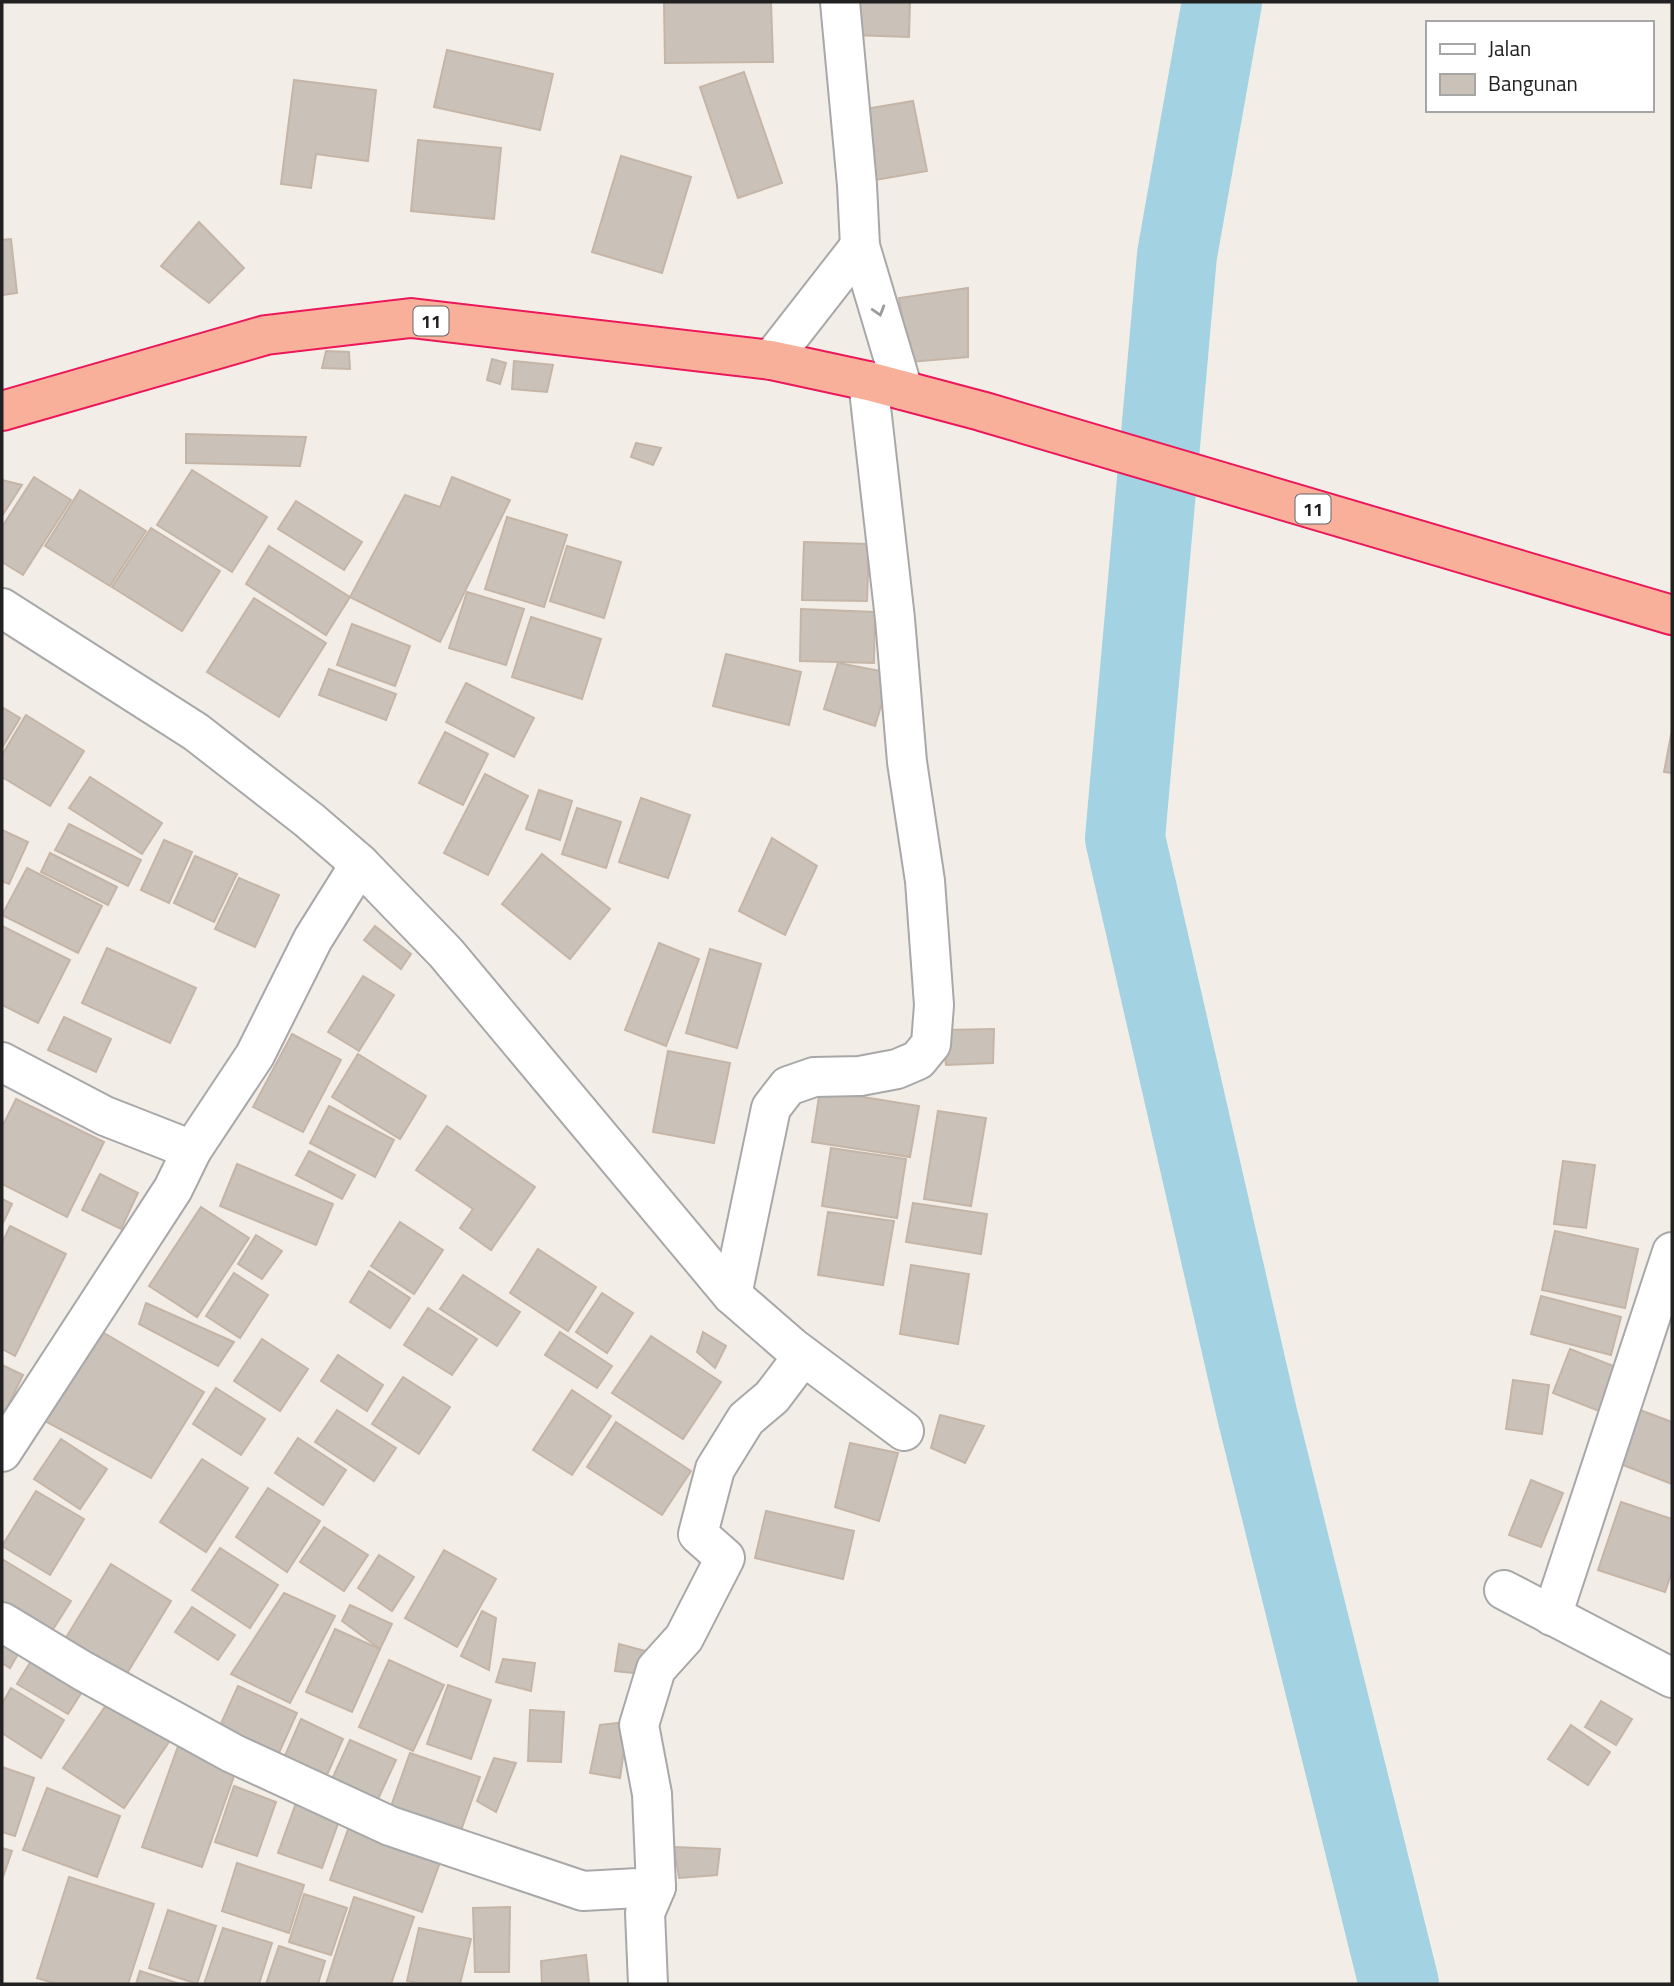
<svg xmlns="http://www.w3.org/2000/svg" width="1674" height="1986" font-family="'Titillium Web',sans-serif">
<style>
.lines{fill:none;stroke-linecap:round;stroke-linejoin:round}
.river{stroke:#a3d3e3;stroke-width:80}
.building{fill:#cac1b9;stroke:#c5b5a7;stroke-width:2}
.minor-casing{stroke:#a8a8a8;stroke-width:42}
.trunk-casing{stroke:#ec175a;stroke-width:42}
.minor{stroke:#fff;stroke-width:38}
.trunk{stroke:#f8b09b;stroke-width:38}
.oneway{stroke:#9b9b9b}
.labels{text-anchor:middle;dominant-baseline:central;stroke-width:5;stroke-linejoin:round;paint-order:stroke}
.shield{fill:#fff;stroke:#646464;stroke-width:2}
.shield-label{font-size:18px;font-weight:bold;fill:#212121}
</style>
<rect width="100%" height="100%" fill="#f2eee7"/>
<g class="lines">
<!-- river -->
<polyline class="river" points="1222,2 1177,255 1125,838 1257,1414 1399,1984"/>
</g>
<!-- building -->
<g class="building">
<polygon points="664,2 771,2 773,62 665,63"/>
<polygon points="853,2 910,2 909,37 852,35"/>
<polygon points="447,50 553,74 540,130 434,107"/>
<polygon points="744,72 782,183 738,198 700,87"/>
<polygon points="294,80 376,90 368,161 316,154 311,188 281,184"/>
<polygon points="913,101 927,171 875,180 865,109"/>
<polygon points="418,140 501,148 494,219 411,211"/>
<polygon points="621,156 691,177 662,273 592,252"/>
<polygon points="199,222 244,268 209,303 161,266"/>
<polygon points="11,239 17,293 2,295 2,240"/>
<polygon points="968,288 968,357 910,362 899,298"/>
<polygon points="326,351 349,352 350,369 322,368"/>
<polygon points="492,359 506,363 500,384 487,380"/>
<polygon points="514,361 553,365 547,392 512,389"/>
<polygon points="186,434 306,437 300,466 186,463"/>
<polygon points="636,443 661,448 653,465 631,457"/>
<polygon points="192,470 267,517 232,572 157,525"/>
<polygon points="34,477 71,500 23,575 2,562 2,527"/>
<polygon points="452,477 510,500 440,642 350,597 405,495 440,507"/>
<polygon points="2,480 22,485 2,516"/>
<polygon points="80,490 146,531 110,586 45,546"/>
<polygon points="296,501 362,542 344,570 278,529"/>
<polygon points="507,517 567,535 544,607 485,589"/>
<polygon points="151,528 220,571 182,631 112,587"/>
<polygon points="804,542 869,544 867,601 802,600"/>
<polygon points="269,546 350,597 326,635 246,584"/>
<polygon points="567,546 621,562 604,618 550,601"/>
<polygon points="467,592 524,609 506,665 449,648"/>
<polygon points="254,598 326,643 279,717 207,672"/>
<polygon points="801,609 875,612 874,663 800,661"/>
<polygon points="531,617 601,639 582,699 512,677"/>
<polygon points="352,624 410,646 395,686 337,665"/>
<polygon points="726,654 801,672 789,725 713,706"/>
<polygon points="838,663 891,673 875,726 824,709"/>
<polygon points="329,669 396,694 386,720 319,695"/>
<polygon points="466,683 534,718 514,757 446,722"/>
<polygon points="2,707 20,718 2,748"/>
<polygon points="26,715 84,751 50,806 2,777 2,755"/>
<polygon points="445,732 488,754 463,805 419,783"/>
<polygon points="1671,735 1672,736 1672,773 1664,772"/>
<polygon points="485,774 528,796 488,875 444,853"/>
<polygon points="90,777 162,823 142,854 69,808"/>
<polygon points="539,790 572,801 560,840 526,829"/>
<polygon points="641,798 690,815 668,878 619,862"/>
<polygon points="577,808 621,822 606,868 562,854"/>
<polygon points="69,824 141,860 128,886 55,850"/>
<polygon points="2,830 28,842 9,884 2,881"/>
<polygon points="772,838 817,866 785,935 739,911"/>
<polygon points="164,840 192,852 169,903 141,890"/>
<polygon points="50,853 117,887 108,905 41,872"/>
<polygon points="542,854 610,909 570,959 502,904"/>
<polygon points="195,856 237,874 214,922 174,903"/>
<polygon points="27,868 102,906 78,953 2,915"/>
<polygon points="239,878 279,895 255,947 215,929"/>
<polygon points="2,926 70,960 38,1023 2,1005"/>
<polygon points="375,926 411,954 401,969 364,940"/>
<polygon points="659,943 699,959 666,1046 625,1030"/>
<polygon points="107,948 196,988 170,1043 82,1003"/>
<polygon points="710,949 761,964 737,1048 686,1033"/>
<polygon points="363,976 394,995 359,1051 328,1032"/>
<polygon points="64,1017 111,1039 96,1072 48,1050"/>
<polygon points="994,1029 993,1063 946,1065 942,1030"/>
<polygon points="292,1034 341,1060 303,1132 253,1107"/>
<polygon points="668,1051 730,1063 714,1143 653,1132"/>
<polygon points="358,1054 426,1096 400,1139 332,1097"/>
<polygon points="820,1090 919,1106 910,1157 812,1142"/>
<polygon points="16,1099 104,1142 67,1217 2,1184 2,1127"/>
<polygon points="329,1106 394,1140 375,1177 310,1143"/>
<polygon points="938,1111 986,1118 971,1206 924,1199"/>
<polygon points="447,1126 535,1187 491,1250 460,1228 473,1209 416,1170"/>
<polygon points="831,1148 906,1159 897,1218 822,1206"/>
<polygon points="309,1151 355,1175 342,1199 296,1175"/>
<polygon points="1563,1161 1595,1165 1586,1228 1554,1224"/>
<polygon points="237,1164 333,1204 316,1245 220,1206"/>
<polygon points="100,1174 138,1193 121,1229 82,1210"/>
<polygon points="2,1199 12,1204 2,1225"/>
<polygon points="913,1203 987,1214 981,1254 906,1242"/>
<polygon points="201,1207 249,1238 197,1317 149,1286"/>
<polygon points="828,1212 894,1221 883,1285 818,1275"/>
<polygon points="400,1222 443,1250 414,1294 371,1266"/>
<polygon points="10,1226 66,1254 15,1356 2,1349 2,1243"/>
<polygon points="1555,1231 1638,1249 1625,1308 1542,1290"/>
<polygon points="256,1235 282,1251 262,1279 238,1264"/>
<polygon points="538,1249 596,1287 568,1331 510,1293"/>
<polygon points="911,1265 969,1274 958,1344 900,1334"/>
<polygon points="369,1271 410,1298 390,1328 350,1302"/>
<polygon points="234,1273 268,1295 240,1338 206,1316"/>
<polygon points="463,1275 520,1312 497,1346 440,1309"/>
<polygon points="602,1293 633,1313 607,1353 576,1332"/>
<polygon points="1541,1296 1621,1317 1611,1355 1531,1334"/>
<polygon points="146,1303 234,1342 218,1366 139,1324"/>
<polygon points="428,1308 477,1339 452,1375 404,1345"/>
<polygon points="99,1330 204,1392 151,1478 41,1419"/>
<polygon points="560,1332 612,1366 597,1388 545,1355"/>
<polygon points="703,1332 726,1346 715,1368 697,1352"/>
<polygon points="651,1336 721,1382 683,1439 612,1393"/>
<polygon points="262,1339 308,1369 280,1411 234,1381"/>
<polygon points="1570,1349 1616,1367 1599,1411 1553,1393"/>
<polygon points="338,1355 383,1385 367,1411 321,1381"/>
<polygon points="2,1365 23,1375 2,1418"/>
<polygon points="403,1377 450,1407 419,1454 372,1424"/>
<polygon points="1513,1380 1549,1385 1542,1434 1506,1429"/>
<polygon points="216,1388 265,1419 241,1455 193,1424"/>
<polygon points="572,1390 611,1416 572,1475 533,1450"/>
<polygon points="337,1410 396,1448 374,1481 315,1442"/>
<polygon points="1640,1410 1672,1422 1672,1484 1620,1464"/>
<polygon points="940,1415 984,1426 965,1463 931,1448"/>
<polygon points="616,1422 691,1471 662,1515 587,1467"/>
<polygon points="298,1438 346,1470 323,1505 275,1473"/>
<polygon points="61,1439 107,1469 80,1509 34,1479"/>
<polygon points="850,1443 898,1453 879,1521 835,1507"/>
<polygon points="202,1459 248,1488 206,1552 160,1522"/>
<polygon points="1531,1480 1563,1493 1541,1547 1509,1535"/>
<polygon points="268,1488 320,1521 287,1572 236,1537"/>
<polygon points="36,1491 84,1519 50,1575 2,1546"/>
<polygon points="1621,1502 1672,1519 1672,1571 1665,1592 1598,1570"/>
<polygon points="766,1511 854,1531 843,1579 755,1558"/>
<polygon points="324,1527 368,1555 344,1591 300,1562"/>
<polygon points="220,1548 278,1585 250,1628 192,1590"/>
<polygon points="444,1550 496,1579 457,1647 405,1618"/>
<polygon points="379,1555 414,1577 392,1611 358,1588"/>
<polygon points="2,1559 71,1601 45,1642 2,1616"/>
<polygon points="111,1564 171,1601 121,1683 61,1646"/>
<polygon points="284,1593 335,1616 290,1703 231,1674"/>
<polygon points="350,1605 392,1624 380,1649 342,1621"/>
<polygon points="192,1607 235,1635 218,1660 175,1632"/>
<polygon points="482,1611 496,1618 489,1670 461,1656"/>
<polygon points="2,1625 26,1640 10,1668 2,1663"/>
<polygon points="335,1629 380,1649 352,1712 306,1692"/>
<polygon points="619,1644 649,1652 643,1674 615,1671"/>
<polygon points="39,1648 90,1679 68,1714 17,1684"/>
<polygon points="503,1659 535,1663 531,1691 496,1682"/>
<polygon points="389,1660 444,1685 413,1751 359,1727"/>
<polygon points="448,1685 491,1700 471,1759 427,1744"/>
<polygon points="238,1686 297,1713 273,1766 214,1739"/>
<polygon points="11,1688 64,1720 41,1758 2,1733 2,1704"/>
<polygon points="111,1698 171,1739 124,1808 63,1768"/>
<polygon points="1601,1701 1632,1719 1616,1745 1585,1727"/>
<polygon points="530,1710 564,1712 561,1762 528,1761"/>
<polygon points="301,1719 343,1739 322,1786 280,1767"/>
<polygon points="628,1722 620,1778 590,1773 600,1725"/>
<polygon points="1571,1725 1610,1752 1588,1785 1548,1759"/>
<polygon points="181,1738 240,1759 202,1867 142,1847"/>
<polygon points="350,1740 396,1760 373,1810 327,1790"/>
<polygon points="410,1753 480,1777 460,1833 390,1809"/>
<polygon points="494,1758 516,1763 496,1812 477,1801"/>
<polygon points="2,1767 34,1778 15,1836 2,1832"/>
<polygon points="234,1786 276,1802 257,1856 215,1842"/>
<polygon points="47,1788 120,1816 97,1877 23,1850"/>
<polygon points="296,1803 340,1818 322,1868 278,1853"/>
<polygon points="351,1821 443,1854 422,1912 330,1880"/>
<polygon points="674,1847 720,1849 717,1875 679,1878"/>
<polygon points="2,1848 12,1851 2,1880"/>
<polygon points="237,1863 304,1885 289,1933 222,1911"/>
<polygon points="69,1877 154,1904 128,1984 57,1984 37,1978"/>
<polygon points="304,1894 347,1908 331,1955 289,1942"/>
<polygon points="354,1897 414,1917 391,1984 326,1984"/>
<polygon points="510,1907 509,1972 475,1972 473,1908"/>
<polygon points="168,1910 216,1926 197,1984 149,1968"/>
<polygon points="223,1928 272,1943 259,1984 204,1984"/>
<polygon points="419,1928 471,1939 460,1984 422,1984 407,1981"/>
<polygon points="279,1946 325,1961 318,1984 266,1984"/>
<polygon points="586,1955 589,1984 542,1984 541,1961"/>
<polygon points="140,1971 180,1984 136,1984"/>
</g>
<g class="lines">
<!-- minor casing -->
<g class="minor-casing">
<g id="minor">
<polyline points="840,2 857,185 860,246 903,390"/>
<polyline points="771,360 860,246"/>
<polyline points="2,608 196,732 309,820 360,864 446,953 732,1295 793,1348 904,1431"/>
<polyline points="2,1062 105,1116 192,1150"/>
<polyline points="732,1295 771,1108 788,1086 814,1077 860,1076 897,1069 918,1060 931,1044 934,1005 925,881 907,762 895,619 868,381"/>
<polyline points="2,1452 173,1189 192,1150 255,1055 313,939 360,864"/>
<polyline points="1504,1590 1672,1678"/>
<polyline points="1552,1616 1672,1252"/>
<polyline points="2,1622 83,1671 232,1753 390,1826 583,1891 656,1887 652,1794 639,1725 656,1669 684,1638 725,1558 698,1534 715,1469 746,1419 772,1397 803,1356"/>
<polyline points="648,1984 645,1913 656,1887"/>
</g>
</g>
<!-- trunk casing -->
<g class="trunk-casing">
<polyline id="trunk" points="2,411 266,335 411,318 771,360 868,381 981,411 1672,615"/>
</g>
<!-- minor -->
<use href="#minor" class="minor"/>
<!-- trunk -->
<use href="#trunk" class="trunk"/>
</g>
<!-- one-way arrows -->
<defs><path id="oneway-chevron" d="M-2-3.5L2.5 0L-2 3.5" fill="none" stroke-width="1.6" stroke-linecap="round" stroke-linejoin="round" transform="scale(1.75)"/></defs>
<use class="oneway" href="#oneway-chevron" transform="translate(879 311) rotate(73)"/>
<g class="labels">
<!-- shield labels -->
<g class="shield">
<rect x="413.5" y="306.5" width="35" height="29" rx="5"/>
<rect x="1295.5" y="494.5" width="35" height="29" rx="5"/>
</g>
<g class="shield-label">
<text x="431" y="321">11</text>
<text x="1313" y="509">11</text>
</g>
</g>
<!-- border -->
<rect width="1674" height="1986" fill="none" stroke="#212121" stroke-width="7"/>
<!-- legend -->
<rect x="1426" y="21" width="228" height="91" fill="#ffffff" stroke="#a6a6a6" stroke-width="2"/>
<rect x="1440" y="44" width="35" height="10" fill="#ffffff" stroke="#a6a6a6" stroke-width="2"/>
<text x="1488" y="56" font-size="21" fill="#212121">Jalan</text>
<rect x="1440" y="74" width="35" height="21" fill="#cac1b9" stroke="#a6a6a6" stroke-width="2"/>
<text x="1488" y="91" font-size="21" fill="#212121">Bangunan</text>
</svg>
